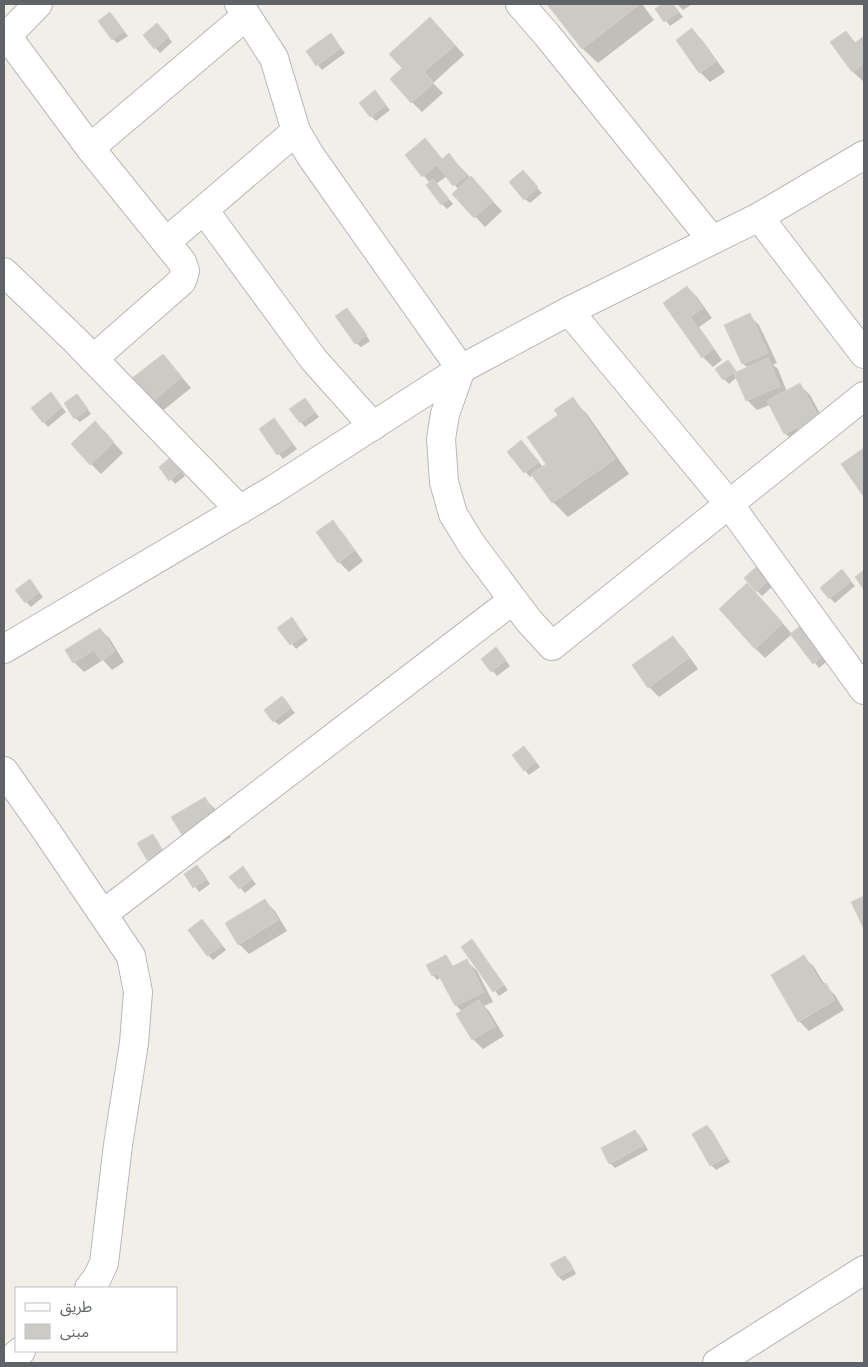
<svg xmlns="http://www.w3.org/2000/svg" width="868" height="1367" font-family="Karla,'Noto Sans Arabic',sans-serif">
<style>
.shadow{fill:#0003}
.building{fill:#cccac5;stroke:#d6d1c6}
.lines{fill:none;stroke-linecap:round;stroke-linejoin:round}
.minor-casing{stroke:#b5b8bc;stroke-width:30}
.minor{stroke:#fff;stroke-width:28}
</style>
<rect width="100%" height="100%" fill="#f1efe8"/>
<!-- shadow -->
<g class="shadow">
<polygon points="549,4 642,4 654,20 598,63 583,49"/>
<polygon points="665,4 673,4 683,17 670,26 657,9"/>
<polygon points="677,4 692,4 683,10"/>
<polygon points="115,19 128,36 117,43 113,39"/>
<polygon points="440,28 464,55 433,83 443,93 422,112 412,102 403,68"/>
<polygon points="162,29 172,42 160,53 145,36"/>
<polygon points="692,30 702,40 725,72 710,82 700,72 677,40"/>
<polygon points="846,32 856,43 864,37 864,82 853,72 832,42"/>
<polygon points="335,40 345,53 322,70 307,51"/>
<polygon points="375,92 390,110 376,121 371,116"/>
<polygon points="425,140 443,160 449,155 502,211 485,227 454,194 459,190 447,176 436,184 453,204 447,209 442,204 430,183 406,155"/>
<polygon points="527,177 542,193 530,203 525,199"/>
<polygon points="687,287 697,297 712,318 699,327 722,360 713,367 703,357 665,303"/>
<polygon points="351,314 370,341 361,347 356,343"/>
<polygon points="749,315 759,325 777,363 773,365 778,369 787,392 800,385 810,395 834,439 815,449 795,443 785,433 770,405 757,410 747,400 737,377 729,384 724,379 728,361 737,373 748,368 743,364 726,325"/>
<polygon points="163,355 191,388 161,412 151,402"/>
<polygon points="55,399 66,412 48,427 44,422"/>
<polygon points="305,399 319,417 305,427 301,422"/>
<polygon points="572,399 587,414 629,474 568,517 553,502 533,475 530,477 509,452 526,447 543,467 548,464 560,415"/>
<polygon points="81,400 91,414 80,422 75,418"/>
<polygon points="274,420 297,449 283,459 260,429"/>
<polygon points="105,433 123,453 101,474 91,464"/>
<polygon points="176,464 185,476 175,484 161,467"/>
<polygon points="332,522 342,532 363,561 349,572 339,562"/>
<polygon points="757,568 773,586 762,596 745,578"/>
<polygon points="846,576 855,586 835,603 830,598"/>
<polygon points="34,586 43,597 31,607 26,602"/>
<polygon points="757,595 792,634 831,658 819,668 792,634 765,658 755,648"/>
<polygon points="292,619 308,640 296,649 279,628"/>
<polygon points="100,629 110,639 124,662 112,670 103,660 84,672 74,662"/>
<polygon points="673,638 683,648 698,669 659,697 649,687"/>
<polygon points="501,654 510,666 497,676 483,659"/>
<polygon points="286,702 295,713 279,725 274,721"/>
<polygon points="528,752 540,767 529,775 525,770"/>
<polygon points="205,799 215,809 231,837 200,856"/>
<polygon points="153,836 157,840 166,856 152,863 148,859"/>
<polygon points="197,866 210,884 199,892 186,874"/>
<polygon points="243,868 256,884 245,893 231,877"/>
<polygon points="265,901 275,911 287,931 249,954 239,944"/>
<polygon points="207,926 226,950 213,960 208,955"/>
<polygon points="472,941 508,990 499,996 463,947"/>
<polygon points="445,956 454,967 467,961 477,971 493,1002 484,1006 489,1011 504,1036 483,1049 473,1039 458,1014 462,1012 456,1005 442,977 437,980 433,975"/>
<polygon points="804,957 814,967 825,985 835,995 844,1010 809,1031 799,1021"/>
<polygon points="707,1126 712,1131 730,1162 716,1170 711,1165 693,1135"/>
<polygon points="635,1131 640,1136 648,1150 615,1168 610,1163"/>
<polygon points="565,1257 570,1262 576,1274 563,1281 559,1277"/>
</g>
<!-- building -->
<g class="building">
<polygon points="547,4 640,4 582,49"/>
<polygon points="662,4 673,4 679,12 664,22 655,9"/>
<polygon points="110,12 124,31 112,40 98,21"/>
<polygon points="430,17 455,45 424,72 434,83 411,103 390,79 402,68 389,54"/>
<polygon points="157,23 169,37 154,49 143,35"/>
<polygon points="692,28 716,62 699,73 676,40"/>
<polygon points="846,31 855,43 864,36 864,64 852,72 830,42"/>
<polygon points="331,33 341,48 316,66 306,51"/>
<polygon points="375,90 386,105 370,117 359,103"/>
<polygon points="425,138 442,159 449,153 466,176 453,186 437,165 422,177 405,155"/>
<polygon points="523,170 538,187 524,200 509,182"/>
<polygon points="471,176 493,201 474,218 452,194"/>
<polygon points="433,179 449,199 441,205 426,185"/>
<polygon points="687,286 703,308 690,317 713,349 702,358 663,303"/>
<polygon points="347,308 367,335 355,344 335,316"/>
<polygon points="750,313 768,353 742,364 724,325"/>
<polygon points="163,354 182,377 151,403 131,379"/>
<polygon points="768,358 780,386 746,401 734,373"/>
<polygon points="728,360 736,371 723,380 715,369"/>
<polygon points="800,383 825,429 804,440 798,427 784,434 767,401"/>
<polygon points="51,392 62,407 43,423 31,408"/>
<polygon points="77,394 88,409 74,419 64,403"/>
<polygon points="573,397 615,459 552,503 531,474 546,464 527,437 558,415 554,410"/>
<polygon points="305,398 315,412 300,423 289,409"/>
<polygon points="274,418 293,444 277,455 259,429"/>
<polygon points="95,421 114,442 90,465 71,444"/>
<polygon points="521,440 539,462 524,473 507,452"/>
<polygon points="864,448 864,497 841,464"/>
<polygon points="171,457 182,470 169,481 159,467"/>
<polygon points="333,520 354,551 338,563 316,532"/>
<polygon points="757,566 769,580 756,592 744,578"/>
<polygon points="842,569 851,581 829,599 820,588"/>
<polygon points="864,570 864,590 855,577"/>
<polygon points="30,579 39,592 25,603 15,590"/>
<polygon points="747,583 783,623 755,649 719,609"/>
<polygon points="292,617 304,635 290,645 277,628"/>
<polygon points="804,623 827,653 813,664 790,634"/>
<polygon points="100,628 115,651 101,661 94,650 73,663 65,650"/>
<polygon points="673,636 689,658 648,688 632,665"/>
<polygon points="496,647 506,660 491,672 481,659"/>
<polygon points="282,696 291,707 273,722 264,710"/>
<polygon points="524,746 536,762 524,771 512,755"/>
<polygon points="205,797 222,826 189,846 171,817"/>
<polygon points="153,834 162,851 147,860 137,843"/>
<polygon points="197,865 207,879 193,888 184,874"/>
<polygon points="243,866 252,879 239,889 229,877"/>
<polygon points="864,896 864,929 851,902"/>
<polygon points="265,899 278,920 238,945 225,923"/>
<polygon points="202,919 222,945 207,956 188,930"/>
<polygon points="472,939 504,985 493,992 461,947"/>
<polygon points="446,955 452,965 432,976 426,965"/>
<polygon points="804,955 822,985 826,983 835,1000 798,1022 771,975"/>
<polygon points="467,959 484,992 455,1006 438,974"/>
<polygon points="479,1000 495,1026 472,1040 456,1014"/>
<polygon points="707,1125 726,1157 710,1166 692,1134"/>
<polygon points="635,1130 644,1145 609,1164 601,1148"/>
<polygon points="565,1256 573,1269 558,1277 550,1264"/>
</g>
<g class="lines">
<!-- minor casing -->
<g class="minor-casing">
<g id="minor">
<polyline points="239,4 274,58 296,131 310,155 461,369 445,414 441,439 444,482 453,514 472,545 529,621 552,646 864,396"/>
<polyline points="520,4 547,35 712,240"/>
<polyline points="7,36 90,148 182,262 185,271 182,281 93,359"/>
<polyline points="4,39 38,4"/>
<polyline points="90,148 246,16"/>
<polyline points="204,210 314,360 373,426"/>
<polyline points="759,217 864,354"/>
<polyline points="166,242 296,131"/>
<polyline points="4,272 75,340 240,510"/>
<polyline points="569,311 729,504 864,690"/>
<polyline points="4,649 273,490 461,369 569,311 759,217 864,155"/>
<polyline points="4,771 47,832 131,956 138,992 134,1043 118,1145 104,1263 97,1278 89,1288"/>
<polyline points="103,914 513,600"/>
<polyline points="7,1363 21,1351"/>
<polyline points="717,1363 864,1270"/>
</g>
</g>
<!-- minor -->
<use href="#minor" class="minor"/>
</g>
<!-- border -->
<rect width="868" height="1367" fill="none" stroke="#5f6368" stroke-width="10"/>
<!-- legend -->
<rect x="15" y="1287" width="162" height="65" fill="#ffffff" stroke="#bfc1c3"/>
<rect x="25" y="1303" width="25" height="8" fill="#ffffff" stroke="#bfc1c3"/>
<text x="60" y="1312" font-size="15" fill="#5f6368">طريق</text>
<rect x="25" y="1324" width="25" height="15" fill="#cccac5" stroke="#bfc1c3"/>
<text x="60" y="1337" font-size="15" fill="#5f6368">مبنى</text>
</svg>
